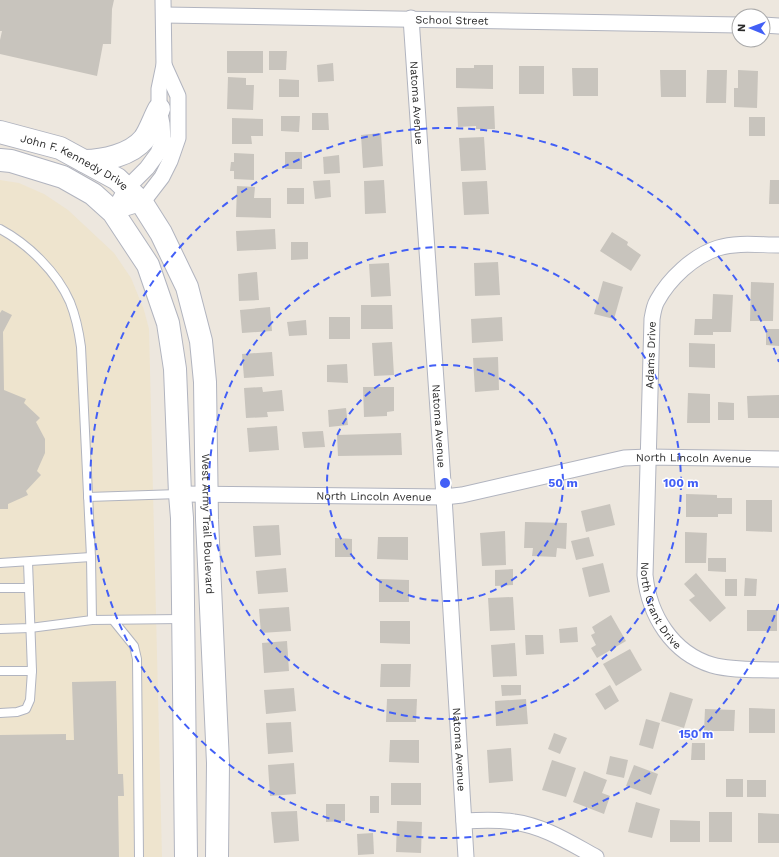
<svg xmlns="http://www.w3.org/2000/svg" width="779" height="857" font-family="'Work Sans',sans-serif">
<style>
.education{fill:#eee4ce}
.building{fill:#c8c4bd}
.lines{fill:none;stroke-linecap:round;stroke-linejoin:round}
.lane-casing{stroke:#b1b4bf;stroke-width:10}
.street-casing{stroke:#b1b4bf;stroke-width:17}
.secondary-casing{stroke:#b1b4bf;stroke-width:24}
.lane{stroke:#fff;stroke-width:8}
.street{stroke:#fff;stroke-width:15}
.secondary{stroke:#fff;stroke-width:22}
.ring{fill:none;stroke:#425ff6;stroke-width:2;stroke-dasharray:7 5}
.labels{text-anchor:middle;dominant-baseline:central;stroke-width:3;stroke-linejoin:round;paint-order:stroke}
.street-label{font-size:11px;fill:#2b2b2b;stroke:#fff}
.centre{fill:#425ff6;stroke:#fff;stroke-width:2}
.ring-label{font-size:12px;text-anchor:middle;font-weight:bold;fill:#425ff6;stroke:#fff;stroke-width:3;stroke-linejoin:round;paint-order:stroke}
</style>
<rect width="100%" height="100%" fill="#ede7de"/>
<!-- education -->
<polygon class="education" points="0,180 19,183 44,194 68,210 114,253 131,278 144,310 149,329 162,857 0,857"/>
<!-- building -->
<g class="building">
<polygon points="0,0 114,0 112,9 111,44 103,44 97,76 0,54 0,40 2,31 0,31"/>
<rect x="227" y="51" width="36" height="22"/>
<polygon points="269,51 287,51 286,70 269,70"/>
<polygon points="333,63 334,81 318,82 317,65"/>
<polygon points="474,65 493,65 493,89 456,88 456,68 474,68"/>
<rect x="519" y="66" width="25" height="28"/>
<polygon points="572,68 598,68 598,96 573,96"/>
<polygon points="660,70 686,70 686,97 661,97"/>
<polygon points="707,70 727,70 726,103 706,103"/>
<polygon points="738,70 758,71 757,108 734,107 734,88 738,88"/>
<polygon points="228,77 246,78 246,85 254,85 253,110 227,109"/>
<polygon points="279,79 299,80 299,97 279,97"/>
<polygon points="494,106 495,129 476,129 476,126 458,127 457,107"/>
<polygon points="312,113 328,113 329,130 312,130"/>
<polygon points="281,116 300,116 299,132 281,131"/>
<rect x="749" y="117" width="16" height="19"/>
<polygon points="232,118 263,119 263,136 251,136 252,144 232,144"/>
<polygon points="381,133 383,166 363,168 361,135"/>
<polygon points="484,137 486,170 461,171 459,138"/>
<rect x="285" y="152" width="17" height="17"/>
<polygon points="234,153 254,154 254,180 234,179 234,171 230,171 231,162 234,162"/>
<polygon points="339,155 340,173 324,174 323,157"/>
<polygon points="330,180 331,197 315,199 313,181"/>
<polygon points="384,180 386,213 365,214 364,181"/>
<polygon points="770,180 779,180 779,204 769,204"/>
<polygon points="487,181 489,214 464,215 462,182"/>
<polygon points="237,186 255,187 254,198 271,198 271,218 236,217"/>
<rect x="287" y="188" width="17" height="16"/>
<polygon points="275,229 276,249 237,251 236,231"/>
<polygon points="612,232 628,242 627,245 641,255 631,271 600,251"/>
<polygon points="291,242 308,242 308,259 291,260"/>
<polygon points="498,262 500,295 475,296 474,263"/>
<polygon points="389,263 391,296 371,297 369,264"/>
<polygon points="257,272 259,300 239,301 238,274"/>
<polygon points="603,281 623,287 614,319 594,314"/>
<polygon points="751,282 774,283 773,321 750,321"/>
<polygon points="713,294 733,295 731,332 713,332 713,335 694,335 695,319 712,319"/>
<polygon points="361,305 392,305 393,329 361,329"/>
<polygon points="270,307 272,331 242,333 240,310"/>
<polygon points="2,310 12,315 3,332 4,390 26,399 24,403 40,418 36,422 45,439 45,453 37,471 41,475 26,491 28,495 8,504 8,509 0,509 0,313"/>
<rect x="329" y="317" width="21" height="22"/>
<polygon points="502,317 503,341 472,343 471,319"/>
<polygon points="306,320 307,335 289,336 287,322"/>
<polygon points="766,329 779,329 779,346 766,345"/>
<polygon points="392,342 394,375 374,376 372,343"/>
<polygon points="689,343 715,344 715,368 689,367"/>
<polygon points="272,352 274,376 244,378 242,354"/>
<polygon points="498,357 499,390 475,392 473,358"/>
<polygon points="347,364 348,383 327,382 327,365"/>
<polygon points="262,387 263,392 282,390 284,411 267,412 268,417 246,418 244,388"/>
<polygon points="363,387 394,387 394,411 387,412 387,416 364,417"/>
<polygon points="688,393 710,394 710,423 687,423"/>
<polygon points="779,395 779,418 748,418 747,396"/>
<polygon points="718,402 734,403 734,420 718,420"/>
<polygon points="346,408 348,425 329,427 328,410"/>
<polygon points="277,426 279,450 249,452 247,428"/>
<polygon points="323,431 325,447 304,448 302,432"/>
<polygon points="401,433 402,455 338,456 337,435"/>
<polygon points="686,494 717,495 717,498 732,498 732,514 718,514 718,517 686,517"/>
<polygon points="746,500 772,500 772,532 746,531"/>
<polygon points="610,504 615,525 586,532 581,511"/>
<polygon points="525,522 567,523 566,549 557,548 556,557 532,556 533,548 524,548"/>
<polygon points="279,525 281,555 255,557 253,526"/>
<polygon points="505,531 506,565 482,566 480,533"/>
<polygon points="685,532 707,533 706,563 685,563"/>
<polygon points="378,537 408,537 408,560 377,559"/>
<polygon points="589,537 594,556 576,560 571,541"/>
<polygon points="335,538 352,539 352,557 335,557"/>
<polygon points="708,558 726,558 726,572 708,571"/>
<polygon points="603,563 610,592 589,597 582,568"/>
<polygon points="286,568 288,592 258,594 256,571"/>
<polygon points="513,569 513,585 495,586 495,570"/>
<polygon points="696,573 726,608 710,622 689,600 695,596 684,584"/>
<polygon points="745,578 757,579 756,596 744,596"/>
<polygon points="379,579 409,580 409,602 379,602"/>
<rect x="725" y="579" width="12" height="17"/>
<polygon points="513,597 515,630 490,631 488,598"/>
<polygon points="289,607 291,631 261,633 259,609"/>
<rect x="747" y="610" width="30" height="21"/>
<polygon points="611,615 626,641 597,658 591,648 596,645 591,635 595,633 592,627"/>
<polygon points="380,621 410,621 410,644 380,643"/>
<polygon points="577,627 578,642 560,643 559,629"/>
<polygon points="525,635 543,635 544,654 526,655"/>
<polygon points="287,641 289,671 264,673 262,643"/>
<polygon points="515,643 517,676 493,677 491,645"/>
<polygon points="630,649 642,670 616,686 603,664"/>
<polygon points="381,664 411,664 410,687 380,687"/>
<polygon points="116,681 118,774 123,774 124,796 118,796 119,857 0,857 0,735 66,734 66,740 74,740 72,682"/>
<polygon points="501,685 521,685 521,695 502,696"/>
<polygon points="610,685 619,701 605,710 595,694"/>
<polygon points="294,688 296,711 266,714 264,690"/>
<polygon points="670,692 693,699 684,728 661,721"/>
<polygon points="387,699 417,699 416,722 386,722"/>
<polygon points="526,699 528,724 496,726 495,701"/>
<polygon points="749,708 775,709 775,733 749,733"/>
<polygon points="705,709 735,710 734,731 704,731"/>
<polygon points="646,719 660,723 653,749 639,745"/>
<polygon points="291,722 293,752 268,754 266,723"/>
<polygon points="554,733 567,738 560,754 548,749"/>
<polygon points="390,740 419,740 419,763 389,762"/>
<polygon points="692,743 705,743 705,760 691,760"/>
<polygon points="511,748 513,781 489,783 487,750"/>
<polygon points="610,756 628,760 624,778 606,774"/>
<polygon points="552,760 576,768 566,797 542,790"/>
<polygon points="294,763 296,794 270,796 268,765"/>
<polygon points="634,765 658,774 651,795 626,786"/>
<polygon points="584,771 607,780 602,793 610,796 604,814 573,802"/>
<rect x="726" y="779" width="17" height="18"/>
<rect x="747" y="780" width="19" height="17"/>
<rect x="391" y="783" width="30" height="22"/>
<rect x="370" y="796" width="9" height="17"/>
<polygon points="636,802 660,809 652,838 628,832"/>
<polygon points="326,804 345,804 345,821 326,822"/>
<polygon points="297,811 299,841 274,843 271,812"/>
<rect x="709" y="812" width="23" height="30"/>
<polygon points="758,813 779,814 779,843 758,843"/>
<polygon points="670,820 700,821 700,842 670,842"/>
<polygon points="397,821 422,822 421,853 396,852"/>
<polygon points="373,833 374,854 358,855 357,834"/>
</g>
<g class="lines">
<!-- lane casing -->
<g class="lane-casing">
<g id="lane">
<path d="M0,229C28,244 57,272 70,302C76,317 79,332 81,347L91,557L92,620"/>
<polyline points="88,497 179,494"/>
<polyline points="0,563 91,557"/>
<polyline points="0,588 29,588"/>
<polyline points="113,620 134,646 137,659 139,857"/>
<polyline points="0,629 30,628 92,620 182,619"/>
<polyline points="0,671 32,671"/>
<polyline points="0,713 17,712 26,709 30,700 32,671 28,562"/>
</g>
</g>
<!-- street casing -->
<g class="street-casing">
<g id="street">
<path id="s1" d="M164,15L739,25"/>
<path id="s2" d="M411,18L444,497L466,857"/>
<polyline points="763,25 779,26"/>
<polyline points="113,212 126,189 147,168 158,153 163,140 162,124 159,109 159,89 164,65 163,0"/>
<polyline points="113,212 142,203 162,177 170,161 178,138 178,96 164,65"/>
<path id="s3" d="M779,245C759,245 737,242 718,248C693,256 669,279 657,301C654,306 653,313 652,319L645,575C649,615 672,653 712,665C733,671 757,669 779,670"/>
<path id="s4" d="M180,494L444,497L462,495L624,458L648,457L779,459"/>
<path d="M464,821C480,820 497,819 514,822C544,826 570,843 596,857"/>
</g>
</g>
<!-- secondary casing -->
<g class="secondary-casing">
<g id="secondary">
<path id="s5" d="M0,132L60,148L117,179L142,203L161,233L187,287L201,341L205,382L207,520L218,763L217,857"/>
<polyline points="0,160 11,161 63,177 93,194 113,212 148,265 168,323 175,369 180,494 182,518 186,857"/>
<path d="M84,161C103,161 131,155 144,139C150,131 154,118 159,109"/>
</g>
</g>
<!-- lane -->
<use href="#lane" class="lane"/>
<!-- street -->
<use href="#street" class="street"/>
<!-- secondary -->
<use href="#secondary" class="secondary"/>
</g>
<!-- distance rings -->
<g class="ring">
<circle cx="445" cy="483" r="118"/>
<circle cx="445" cy="483" r="236"/>
<path d="M779 604A355 355 0 1 1 779 362"/>
</g>
<g class="labels">
<!-- street labels -->
<g class="street-label">
<text stroke="none"><textPath href="#s1" startOffset="288">School Street</textPath></text>
<text stroke="none"><textPath href="#s2" startOffset="85">Natoma Avenue</textPath></text>
<text stroke="none"><textPath href="#s5" startOffset="81">John F. Kennedy Drive</textPath></text>
<text transform="translate(651 355) rotate(-88)">Adams Drive</text>
<text stroke="none"><textPath href="#s2" startOffset="409">Natoma Avenue</textPath></text>
<text stroke="none"><textPath href="#s4" startOffset="518">North Lincoln Avenue</textPath></text>
<text stroke="none"><textPath href="#s4" startOffset="194">North Lincoln Avenue</textPath></text>
<text stroke="none"><textPath href="#s5" startOffset="496">West Army Trail Boulevard</textPath></text>
<text stroke="none"><textPath href="#s3" startOffset="453">North Grant Drive</textPath></text>
<text stroke="none"><textPath href="#s2" startOffset="733">Natoma Avenue</textPath></text>
</g>
</g>
<circle cx="445" cy="483" r="6" class="centre"/>
<g class="ring-label">
<text x="563" y="487">50 m</text>
<text x="681" y="487">100 m</text>
<text x="696" y="738">150 m</text>
</g>
<!-- north arrow -->
<g transform="translate(751 28) rotate(271)"><circle r="19" fill="#ffffff" stroke="#aaaaaa"/>
<path d="M0-3L7 15L0 10L-7 15Z" fill="#425ff6"/>
<text y="-6" font-size="11" font-weight="bold" text-anchor="middle" fill="#2b2b2b">N</text>
</g>
</svg>
